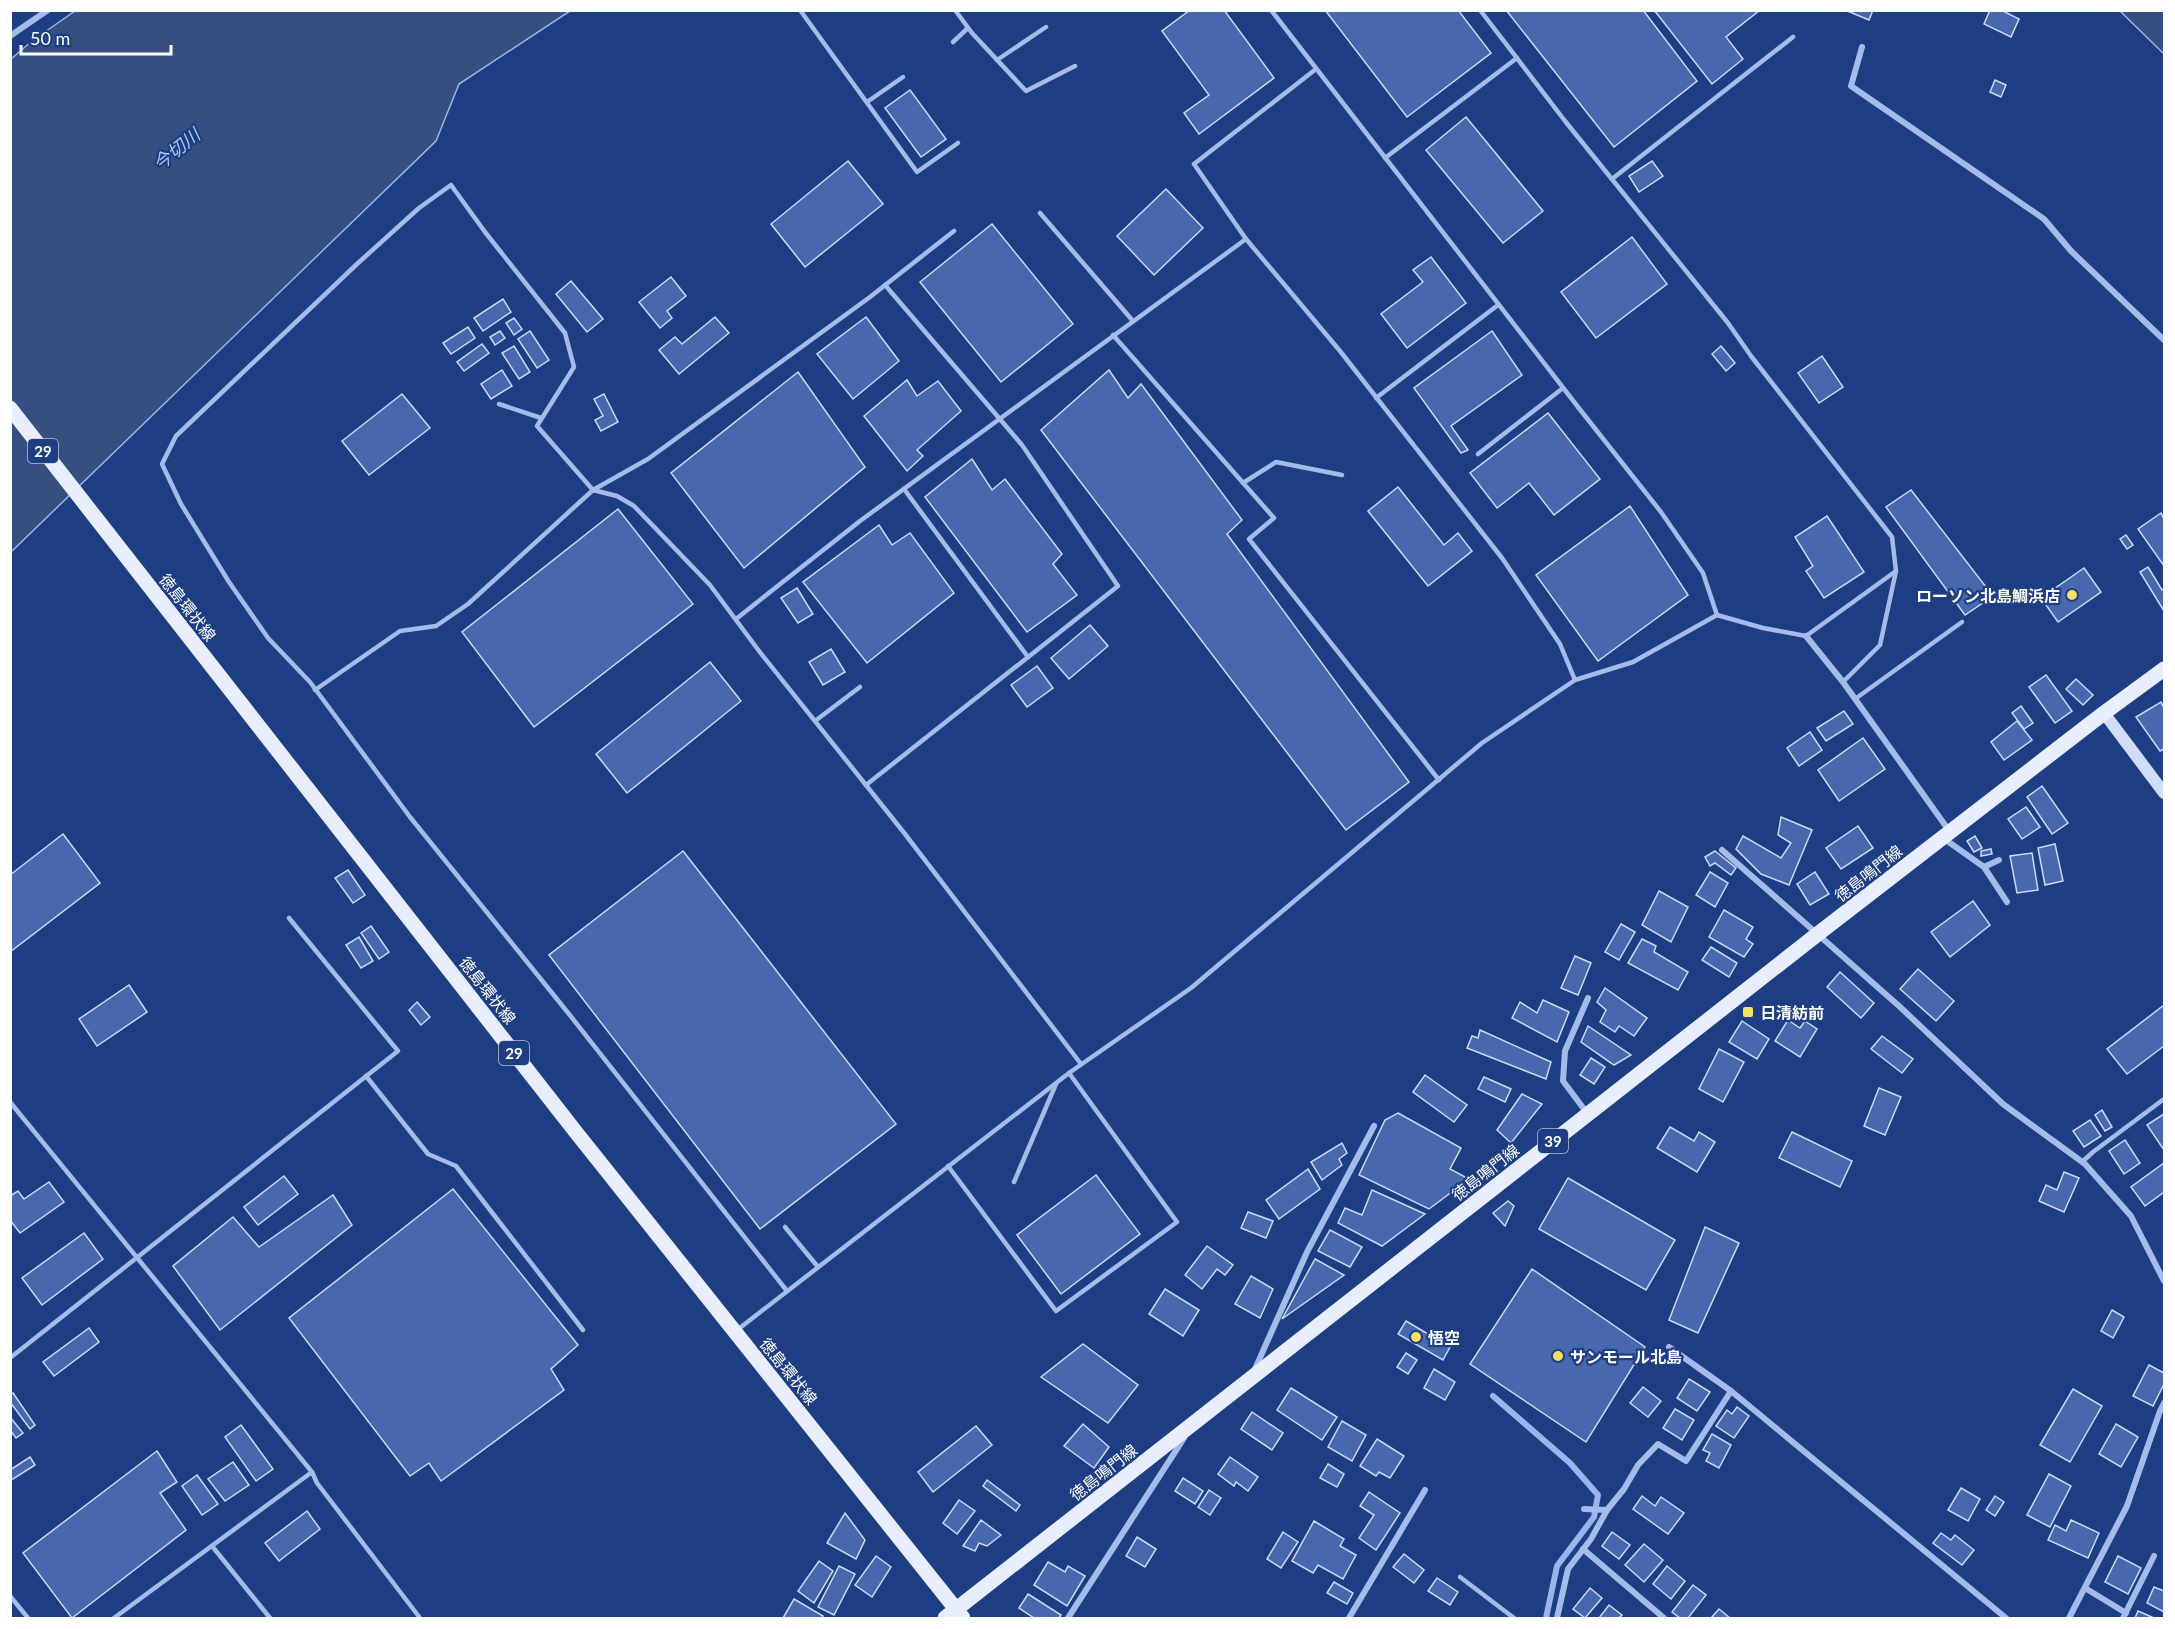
<svg xmlns="http://www.w3.org/2000/svg" width="2175" height="1629" font-family="Lato,'Noto Sans JP',sans-serif">
<style>
.water{fill:#374e81;stroke:#99b5eb;stroke-width:1.5}
.lines{fill:none;stroke-linecap:round;stroke-linejoin:round}
.stream{stroke:#99b5eb;stroke-width:6}
.building{fill:#4768ac;stroke:#cad9f7;stroke-width:1.5}
.lane{stroke:#a5bcea;stroke-width:4.5}
.street{stroke:#a5bcea;stroke-width:6}
.secondary{stroke:#d1dcf7;stroke-width:12}
.primary{stroke:#e9eefe;stroke-width:15}
.poi-dot{fill:#f8e065;stroke:#1e3e84;stroke-width:2}
.labels{text-anchor:middle;dominant-baseline:central;stroke-width:4.5;stroke-linejoin:round;paint-order:stroke}
.shield{fill:#1e3e84;stroke:#bcc5da;stroke-width:1.5}
.shield-label{font-size:15px;font-weight:bold;fill:#fff}
.poi-label{font-size:16px;font-weight:bold;fill:#fff;stroke:#1e3e84;text-anchor:start}
.street-label{font-size:16px;fill:#fff;stroke:#1e3e84}
.water-label{font-size:18px;font-style:italic;fill:#b1c6f1;stroke:#1e3e84}
</style>
<rect width="100%" height="100%" fill="#1e3e84"/>
<!-- water -->
<g class="water">
<polygon points="75,11 570,11 459,84 436,141 11,552 11,59 32,41"/>
<polygon points="2120,11 2164,11 2164,54"/>
</g>
<g class="lines">
<!-- stream -->
<polyline class="stream" points="1493,1396 1570,1463 1598,1495 1594,1517 1557,1566 1546,1618"/>
</g>
<!-- building -->
<g class="building">
<polygon points="1190,10 1224,10 1274,78 1199,134 1184,113 1209,95 1162,31"/>
<polygon points="1325,10 1458,10 1491,53 1407,117"/>
<polygon points="1506,10 1643,10 1697,81 1614,147"/>
<polygon points="1654,10 1760,10 1726,37 1743,59 1712,84"/>
<polygon points="1845,10 1873,10 1869,20"/>
<polygon points="1990,10 2001,10 2019,19 2011,37 1984,24"/>
<polygon points="1995,80 2006,85 2001,97 1990,92"/>
<polygon points="910,90 946,139 921,157 885,108"/>
<polygon points="1466,117 1543,211 1503,243 1426,150"/>
<polygon points="848,161 883,204 805,267 771,224"/>
<polygon points="1652,161 1663,176 1639,192 1629,176"/>
<polygon points="1166,189 1203,228 1154,275 1117,236"/>
<polygon points="992,224 1073,324 1001,382 920,282"/>
<polygon points="1632,237 1667,284 1596,338 1561,292"/>
<polygon points="1431,257 1466,303 1407,348 1381,314 1423,282 1413,270"/>
<polygon points="671,277 686,296 667,311 672,318 660,328 639,302"/>
<polygon points="571,281 603,319 587,332 556,294"/>
<polygon points="503,299 511,312 483,331 474,318"/>
<polygon points="715,317 729,333 679,374 659,350 675,337 682,344"/>
<polygon points="866,317 899,361 853,399 817,354"/>
<polygon points="514,318 522,329 514,335 506,323"/>
<polygon points="468,327 475,338 451,354 443,343"/>
<polygon points="500,331 505,338 495,345 490,337"/>
<polygon points="530,331 549,360 537,368 518,339"/>
<polygon points="1492,331 1522,375 1451,426 1468,450 1461,453 1414,388"/>
<polygon points="482,344 489,353 464,371 457,362"/>
<polygon points="514,346 530,372 519,379 502,353"/>
<polygon points="1721,346 1735,363 1726,371 1712,354"/>
<polygon points="1822,356 1843,387 1819,403 1798,373"/>
<polygon points="502,370 512,386 491,399 481,384"/>
<polygon points="1109,370 1128,398 1141,384 1242,520 1227,534 1409,782 1346,830 1041,430"/>
<polygon points="798,372 865,467 744,568 671,473"/>
<polygon points="907,380 917,396 938,381 961,411 917,450 923,456 907,471 864,416"/>
<polygon points="402,394 430,428 369,475 342,441"/>
<polygon points="604,394 618,422 601,431 595,420 603,416 594,399"/>
<polygon points="1548,413 1600,479 1554,515 1529,483 1497,508 1470,473"/>
<polygon points="972,459 992,490 1005,479 1062,554 1053,564 1077,595 1027,632 925,497"/>
<polygon points="1398,487 1444,545 1458,533 1472,551 1428,586 1368,511"/>
<polygon points="1911,490 1993,596 1965,615 1886,507"/>
<polygon points="1630,506 1688,595 1598,661 1536,575"/>
<polygon points="618,509 693,604 534,727 462,632"/>
<polygon points="2161,513 2164,519 2164,566 2138,529"/>
<polygon points="1827,516 1864,572 1824,598 1806,571 1813,566 1795,537"/>
<polygon points="879,525 892,545 910,533 954,593 867,663 803,582"/>
<polygon points="2126,535 2133,545 2127,549 2120,539"/>
<polygon points="2148,567 2162,590 2164,589 2164,611 2140,572"/>
<polygon points="2084,568 2101,592 2058,622 2041,598"/>
<polygon points="797,588 813,614 798,623 781,598"/>
<polygon points="1090,625 1108,646 1069,679 1051,658"/>
<polygon points="831,649 845,672 823,685 809,662"/>
<polygon points="710,662 741,701 627,793 596,754"/>
<polygon points="1037,666 1053,688 1027,707 1011,685"/>
<polygon points="2046,675 2072,711 2055,723 2029,687"/>
<polygon points="2076,679 2093,695 2083,705 2066,689"/>
<polygon points="2161,702 2164,708 2164,749 2160,751 2136,717"/>
<polygon points="2021,706 2033,723 2024,729 2012,713"/>
<polygon points="1844,711 1853,724 1826,741 1817,728"/>
<polygon points="2017,721 2032,740 2004,760 1991,742"/>
<polygon points="1810,732 1822,750 1799,766 1787,748"/>
<polygon points="1863,738 1885,769 1839,801 1818,770"/>
<polygon points="2042,786 2068,823 2052,834 2027,797"/>
<polygon points="2026,807 2040,827 2022,839 2008,819"/>
<polygon points="1781,817 1812,830 1789,885 1761,874 1736,849 1743,836 1781,858 1791,843 1778,835"/>
<polygon points="1858,826 1873,848 1841,869 1826,848"/>
<polygon points="63,834 100,883 10,952 10,875"/>
<polygon points="1975,836 1982,848 1974,852 1967,841"/>
<polygon points="2055,844 2063,881 2045,885 2038,848"/>
<polygon points="1991,849 1992,854 1981,856 1981,851"/>
<polygon points="683,851 896,1124 760,1229 549,955"/>
<polygon points="1715,851 1736,868 1731,875 1715,863 1710,866 1705,857"/>
<polygon points="2032,853 2038,890 2017,893 2010,856"/>
<polygon points="348,870 365,895 353,903 335,878"/>
<polygon points="1710,872 1728,883 1715,907 1696,895"/>
<polygon points="1815,872 1829,894 1810,905 1797,884"/>
<polygon points="1659,891 1688,907 1671,942 1642,925"/>
<polygon points="1973,901 1990,925 1950,957 1931,932"/>
<polygon points="1724,910 1753,927 1746,939 1753,944 1744,957 1709,937"/>
<polygon points="1621,924 1635,932 1619,960 1605,952"/>
<polygon points="371,926 389,952 379,959 361,933"/>
<polygon points="359,937 373,961 361,968 346,945"/>
<polygon points="1642,939 1656,946 1654,952 1688,972 1678,990 1628,963"/>
<polygon points="1711,947 1737,963 1729,977 1702,960"/>
<polygon points="1575,956 1591,963 1578,995 1561,988"/>
<polygon points="1918,969 1954,1001 1936,1021 1900,989"/>
<polygon points="1840,972 1874,1003 1861,1018 1827,987"/>
<polygon points="129,985 147,1012 97,1046 79,1019"/>
<polygon points="1605,988 1647,1018 1634,1036 1619,1026 1615,1032 1600,1022 1606,1010 1597,1002"/>
<polygon points="1543,1000 1569,1012 1557,1042 1512,1018 1520,1002 1537,1013"/>
<polygon points="417,1002 430,1017 421,1025 409,1010"/>
<polygon points="2164,1005 2164,1046 2127,1074 2107,1049"/>
<polygon points="1788,1020 1800,1028 1805,1021 1817,1029 1800,1057 1775,1041"/>
<polygon points="1742,1021 1769,1039 1757,1059 1729,1042"/>
<polygon points="1588,1026 1631,1055 1614,1065 1581,1042"/>
<polygon points="1480,1030 1551,1062 1546,1079 1467,1048 1472,1036 1478,1038"/>
<polygon points="1882,1036 1913,1059 1902,1073 1871,1049"/>
<polygon points="1719,1049 1744,1062 1723,1102 1699,1089"/>
<polygon points="1591,1058 1605,1067 1594,1084 1580,1075"/>
<polygon points="1425,1075 1467,1105 1454,1122 1413,1092"/>
<polygon points="1484,1077 1511,1089 1505,1102 1478,1089"/>
<polygon points="1879,1088 1901,1097 1885,1135 1864,1126"/>
<polygon points="1522,1094 1542,1104 1511,1143 1497,1130"/>
<polygon points="2102,1110 2112,1127 2105,1131 2095,1115"/>
<polygon points="1398,1113 1461,1148 1450,1169 1469,1179 1429,1209 1359,1175 1385,1120"/>
<polygon points="2164,1114 2164,1150 2147,1125"/>
<polygon points="2090,1120 2101,1136 2084,1147 2073,1131"/>
<polygon points="1670,1127 1694,1141 1699,1132 1715,1142 1697,1172 1657,1148"/>
<polygon points="1792,1132 1852,1161 1840,1187 1779,1158"/>
<polygon points="2125,1140 2140,1163 2124,1174 2109,1151"/>
<polygon points="1342,1143 1347,1153 1339,1159 1342,1165 1322,1180 1311,1162"/>
<polygon points="2164,1163 2164,1192 2145,1206 2131,1187"/>
<polygon points="1308,1169 1320,1189 1279,1219 1266,1200"/>
<polygon points="2064,1172 2079,1178 2064,1212 2039,1201 2046,1185 2057,1190"/>
<polygon points="1096,1175 1140,1234 1061,1294 1017,1235"/>
<polygon points="284,1176 298,1194 258,1225 244,1207"/>
<polygon points="1568,1178 1675,1240 1646,1290 1539,1229"/>
<polygon points="49,1182 64,1202 20,1233 10,1220 10,1196 18,1191 24,1199"/>
<polygon points="453,1189 578,1345 551,1369 564,1390 441,1481 429,1463 410,1476 289,1318"/>
<polygon points="1372,1190 1425,1214 1382,1246 1338,1223 1345,1208 1362,1215"/>
<polygon points="333,1195 352,1225 220,1330 173,1266 233,1217 259,1247"/>
<polygon points="1508,1201 1514,1206 1505,1226 1493,1213"/>
<polygon points="1248,1212 1273,1221 1266,1238 1241,1228"/>
<polygon points="1705,1227 1739,1243 1698,1333 1669,1320"/>
<polygon points="1330,1230 1362,1247 1350,1267 1318,1251"/>
<polygon points="84,1233 103,1259 42,1305 22,1278"/>
<polygon points="1207,1246 1233,1265 1225,1275 1217,1269 1202,1289 1185,1275"/>
<polygon points="1315,1259 1344,1275 1282,1319"/>
<polygon points="1532,1269 1645,1347 1586,1442 1470,1364"/>
<polygon points="1251,1276 1273,1289 1260,1318 1235,1304"/>
<polygon points="1165,1289 1199,1310 1183,1336 1149,1314"/>
<polygon points="2112,1310 2124,1317 2113,1338 2101,1331"/>
<polygon points="1406,1321 1450,1347 1443,1360 1398,1334"/>
<polygon points="89,1328 99,1342 54,1376 43,1362"/>
<polygon points="1083,1344 1138,1385 1108,1423 1041,1377"/>
<polygon points="1406,1353 1417,1360 1408,1374 1397,1367"/>
<polygon points="2149,1365 2164,1373 2164,1384 2153,1406 2133,1396"/>
<polygon points="1434,1369 1455,1382 1445,1400 1424,1388"/>
<polygon points="1689,1379 1710,1392 1697,1411 1677,1398"/>
<polygon points="1643,1387 1661,1401 1648,1417 1630,1403"/>
<polygon points="1291,1388 1337,1417 1322,1440 1277,1410"/>
<polygon points="2073,1389 2102,1406 2070,1462 2040,1445"/>
<polygon points="13,1393 35,1425 30,1429 10,1402 10,1395"/>
<polygon points="1737,1407 1749,1416 1734,1438 1716,1426 1727,1410 1732,1414"/>
<polygon points="1675,1409 1694,1420 1682,1440 1663,1428"/>
<polygon points="1252,1412 1283,1433 1272,1450 1241,1429"/>
<polygon points="10,1417 23,1433 16,1438 10,1430"/>
<polygon points="1342,1421 1366,1435 1352,1461 1328,1447"/>
<polygon points="1083,1424 1109,1447 1094,1468 1064,1446"/>
<polygon points="2116,1424 2138,1437 2121,1467 2099,1454"/>
<polygon points="241,1425 273,1469 256,1481 225,1437"/>
<polygon points="976,1426 992,1445 933,1492 918,1472"/>
<polygon points="1712,1434 1731,1445 1719,1468 1706,1461 1710,1453 1703,1450"/>
<polygon points="1377,1439 1404,1456 1390,1478 1379,1472 1376,1476 1360,1466"/>
<polygon points="157,1451 177,1482 160,1493 186,1530 72,1618 23,1553"/>
<polygon points="30,1457 35,1465 10,1481 10,1470"/>
<polygon points="1230,1457 1258,1477 1248,1491 1236,1482 1234,1486 1218,1474"/>
<polygon points="233,1462 249,1485 225,1501 208,1479"/>
<polygon points="1328,1464 1344,1474 1337,1487 1320,1478"/>
<polygon points="2049,1474 2071,1486 2050,1527 2027,1515"/>
<polygon points="197,1475 218,1504 202,1515 182,1486"/>
<polygon points="1183,1478 1203,1491 1195,1504 1175,1491"/>
<polygon points="987,1480 1020,1505 1016,1511 983,1486"/>
<polygon points="1961,1488 1980,1499 1968,1521 1948,1510"/>
<polygon points="1209,1490 1221,1498 1210,1515 1198,1507"/>
<polygon points="1369,1492 1400,1513 1376,1550 1359,1538 1374,1515 1360,1506"/>
<polygon points="1642,1496 1655,1506 1661,1497 1684,1513 1668,1534 1633,1509"/>
<polygon points="1995,1496 2004,1502 1995,1516 1986,1510"/>
<polygon points="959,1500 975,1511 957,1534 943,1523"/>
<polygon points="307,1511 320,1529 279,1561 265,1543"/>
<polygon points="845,1513 865,1540 856,1559 827,1543"/>
<polygon points="981,1520 1001,1535 987,1546 979,1543 975,1551 963,1546"/>
<polygon points="2071,1520 2099,1533 2088,1558 2048,1540 2055,1525 2066,1531"/>
<polygon points="1314,1521 1344,1539 1340,1546 1356,1555 1343,1579 1318,1565 1313,1573 1292,1561"/>
<polygon points="1283,1532 1298,1542 1281,1568 1267,1559"/>
<polygon points="1612,1532 1630,1545 1619,1559 1602,1546"/>
<polygon points="1941,1533 1951,1540 1955,1535 1974,1550 1962,1565 1933,1543"/>
<polygon points="1137,1537 1156,1549 1145,1567 1126,1556"/>
<polygon points="1644,1544 1663,1560 1644,1582 1625,1565"/>
<polygon points="1404,1554 1424,1570 1414,1583 1393,1567"/>
<polygon points="876,1556 891,1567 872,1597 855,1585"/>
<polygon points="2118,1556 2141,1568 2128,1594 2105,1582"/>
<polygon points="819,1561 833,1571 814,1603 798,1591"/>
<polygon points="1048,1562 1065,1572 1068,1566 1085,1576 1067,1606 1034,1585"/>
<polygon points="839,1566 855,1574 834,1615 818,1607"/>
<polygon points="1667,1566 1685,1581 1671,1599 1653,1584"/>
<polygon points="1437,1578 1458,1592 1450,1605 1428,1591"/>
<polygon points="1334,1582 1353,1593 1347,1604 1327,1593"/>
<polygon points="1693,1585 1706,1595 1688,1618 1680,1618 1672,1612"/>
<polygon points="2154,1587 2164,1591 2164,1612 2147,1603"/>
<polygon points="1590,1588 1602,1598 1585,1618 1573,1609"/>
<polygon points="1028,1594 1061,1615 1059,1618 1034,1618 1019,1608"/>
<polygon points="794,1599 823,1616 822,1618 783,1618"/>
<polygon points="1609,1605 1622,1615 1619,1618 1599,1618"/>
<polygon points="1719,1609 1730,1618 1711,1618"/>
<polygon points="2138,1611 2154,1618 2135,1618"/>
</g>
<g class="lines">
<!-- lane -->
<g class="lane">
<polyline points="800,10 917,172 958,143"/>
<polyline points="955,10 972,33 1026,91 1075,66"/>
<polyline points="1271,10 1578,407 1661,512 1703,573 1717,615"/>
<polyline points="953,42 968,28"/>
<polyline points="997,60 1046,27"/>
<polyline points="867,102 903,77"/>
<polyline points="1385,158 1517,58"/>
<polyline points="1612,179 1793,37"/>
<polyline points="1040,213 1133,321"/>
<polyline points="1246,239 1340,351 1502,558 1560,644 1575,680"/>
<polyline points="1113,335 1274,518 1249,539 1439,780"/>
<polyline points="1376,398 1498,305"/>
<polyline points="499,404 541,418"/>
<polyline points="1478,454 1563,388"/>
<polyline points="1243,483 1276,462 1342,475"/>
<polyline points="904,489 1028,657"/>
<polyline points="736,619 860,521 1246,239 1194,164 1316,69"/>
<polyline points="1843,682 1880,645 1896,571"/>
<polyline points="315,690 400,631 436,626 468,604 593,490 648,459 870,297 954,231"/>
<polyline points="1855,699 1962,622"/>
<polyline points="815,721 860,687"/>
<polyline points="866,785 1118,586 1022,445 885,285"/>
<polyline points="366,1076 428,1154 456,1166 583,1330"/>
<polyline points="10,1102 312,1472 317,1483 420,1618"/>
<polyline points="2082,1162 2093,1152 2164,1099"/>
<polyline points="948,1166 1056,1311 1177,1222 1069,1073"/>
<polyline points="1014,1182 1056,1084"/>
<polyline points="785,1227 818,1267"/>
<polyline points="787,1291 569,1014 410,817 310,682 268,638 229,582 181,504 162,464 176,436 357,264 419,208 451,185 485,232 565,333 574,367 537,426 593,490 617,496 634,506 710,585 759,651 905,834 1081,1064"/>
<polyline points="741,1327 1069,1073 1191,988 1482,743 1575,680 1633,662 1717,615 1763,628 1806,636 1896,571 1892,537 1751,356 1728,323 1565,121 1480,10"/>
<polyline points="10,1358 398,1051 289,918"/>
<polyline points="212,1546 270,1618"/>
<polyline points="1460,1577 1514,1618"/>
<polyline points="10,1596 28,1618"/>
<polyline points="114,1618 312,1472"/>
</g>
<!-- street -->
<g class="street">
<polyline points="10,36 48,10"/>
<polyline points="1862,47 1851,86 2044,219 2071,251 2164,340"/>
<polyline points="1806,636 1843,682 1950,832"/>
<polyline points="1943,838 1984,867 2007,902"/>
<polyline points="1722,850 1899,1006 2003,1104 2085,1164 2131,1216 2164,1281"/>
<polyline points="1984,867 1999,860"/>
<polyline points="1587,1113 1563,1081 1565,1051 1588,998"/>
<polyline points="1669,1347 1731,1391 2006,1618"/>
<polyline points="1255,1369 1307,1252 1374,1126"/>
<polyline points="1584,1509 1607,1510"/>
<polyline points="1583,1549 1664,1618"/>
<polyline points="2085,1588 2126,1613"/>
<polyline points="1068,1618 1184,1438"/>
<polyline points="1349,1618 1425,1490"/>
<polyline points="1557,1618 1568,1569 1591,1539 1607,1510 1624,1489 1638,1465 1658,1444 1686,1461 1731,1391"/>
<polyline points="2069,1618 2127,1506 2160,1411 2164,1403"/>
<polyline points="2123,1618 2154,1556"/>
</g>
<!-- secondary -->
<polyline class="secondary" points="2104,713 2164,793"/>
<!-- primary -->
<g class="primary">
<polyline points="10,408 575,1131 963,1618"/>
<polyline points="945,1618 1819,933 2104,713 2164,669"/>
</g>
</g>
<!-- markers -->
<g class="poi-dot">
<circle cx="2072" cy="595" r="6"/>
<rect x="1742" y="1006" width="12" height="12" rx="3"/>
<circle cx="1416" cy="1337" r="6"/>
<circle cx="1558" cy="1356" r="6"/>
</g>
<g class="labels">
<!-- shield labels -->
<g class="shield">
<rect x="28" y="439" width="30" height="24" rx="4.5"/>
<rect x="499" y="1041" width="30" height="24" rx="4.5"/>
<rect x="1538" y="1129" width="30" height="24" rx="4.5"/>
</g>
<g class="shield-label">
<text x="43" y="451">29</text>
<text x="514" y="1053">29</text>
<text x="1553" y="1141">39</text>
</g>
<!-- poi labels -->
<g class="poi-label">
<text x="2060" y="595" text-anchor="end">ローソン北島鯛浜店</text>
<text x="1760" y="1012">日清紡前</text>
<text x="1428" y="1337">悟空</text>
<text x="1570" y="1356">サンモール北島</text>
</g>
<!-- street labels -->
<g class="street-label">
<text transform="translate(188 607) rotate(52)">徳島環状線</text>
<text transform="translate(1868 873) rotate(-38)">徳島鳴門線</text>
<text transform="translate(488 990) rotate(52)">徳島環状線</text>
<text transform="translate(1485 1172) rotate(-38)">徳島鳴門線</text>
<text transform="translate(789 1371) rotate(51)">徳島環状線</text>
<text transform="translate(1103 1472) rotate(-38)">徳島鳴門線</text>
</g>
<!-- water labels -->
<g class="water-label">
<text transform="translate(176 149) rotate(-39)">今切川</text>
</g>
</g>
<!-- border -->
<rect width="2175" height="1629" fill="none" stroke="#ffffff" stroke-width="24"/>
<!-- scale -->
<path d="M21 45v9h150v-9" fill="none" stroke="#ffffff" stroke-width="3"/>
<text x="30" y="45" font-size="18" fill="#ffffff" stroke="#1e3e84" stroke-width="4.5" paint-order="stroke">50 m</text>
</svg>
